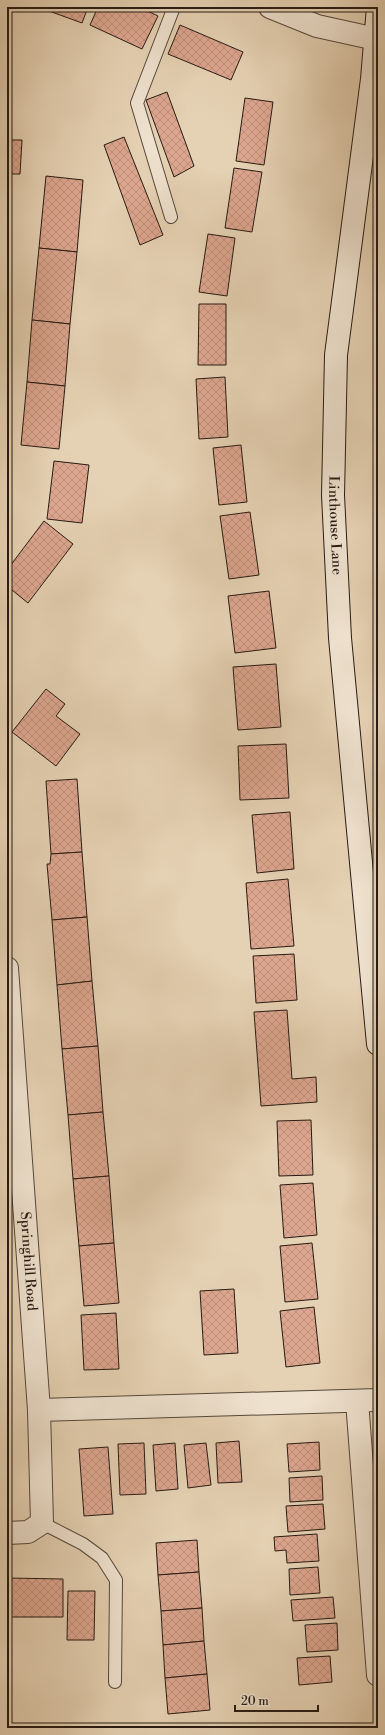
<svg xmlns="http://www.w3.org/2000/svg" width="385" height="1735" font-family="'Libre Bodoni',serif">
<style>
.building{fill:url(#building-cross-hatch);stroke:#271b13}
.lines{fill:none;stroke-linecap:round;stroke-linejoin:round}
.lane-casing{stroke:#56483b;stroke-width:14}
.street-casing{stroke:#56483b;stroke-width:24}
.secondary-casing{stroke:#271b13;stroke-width:24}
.lane{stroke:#eee1ce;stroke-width:12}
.street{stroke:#eee1ce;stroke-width:22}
.secondary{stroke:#eee1ce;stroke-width:22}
.labels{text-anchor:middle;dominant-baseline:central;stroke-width:3;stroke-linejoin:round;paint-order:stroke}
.street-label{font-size:14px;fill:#271b13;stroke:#eee1ce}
</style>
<defs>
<pattern id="building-cross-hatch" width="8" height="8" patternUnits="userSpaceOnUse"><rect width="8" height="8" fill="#dda68f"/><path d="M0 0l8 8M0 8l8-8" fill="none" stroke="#be8e7a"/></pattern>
</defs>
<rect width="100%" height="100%" fill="#e5d1b3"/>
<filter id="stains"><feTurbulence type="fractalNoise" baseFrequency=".005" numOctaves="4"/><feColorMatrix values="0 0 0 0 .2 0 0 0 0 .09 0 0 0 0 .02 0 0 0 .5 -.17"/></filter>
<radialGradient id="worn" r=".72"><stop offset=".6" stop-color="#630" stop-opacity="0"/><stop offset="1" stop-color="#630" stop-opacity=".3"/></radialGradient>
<!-- building -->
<g class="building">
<polygon points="38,7 88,7 82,23"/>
<polygon points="98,7 139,7 158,16 142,49 90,25"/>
<polygon points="180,25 243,52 231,80 168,54"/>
<polygon points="167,92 194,166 174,177 146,100"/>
<polygon points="245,98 273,102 264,165 236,161"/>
<polygon points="124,137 163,235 140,245 104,145"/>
<polygon points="7,140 22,140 20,174 7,174"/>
<polygon points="234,168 262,172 252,232 225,228"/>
<polygon points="46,176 83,180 77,252 39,248"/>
<polygon points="208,234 235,238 227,296 199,292"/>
<polygon points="39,248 77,252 70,324 32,320"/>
<polygon points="199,304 226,304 226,365 198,365"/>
<polygon points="32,320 70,324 65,386 27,382"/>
<polygon points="225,377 228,437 199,439 196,379"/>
<polygon points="27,382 65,386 59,449 21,445"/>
<polygon points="241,445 247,502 219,505 213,448"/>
<polygon points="54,461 89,465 82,523 47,519"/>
<polygon points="250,512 259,575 229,579 220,516"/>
<polygon points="44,521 73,544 28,603 7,586 7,570"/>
<polygon points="269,591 276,648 235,653 228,596"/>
<polygon points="276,664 281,727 238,730 233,667"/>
<polygon points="46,689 65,704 56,716 80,734 56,766 12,732"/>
<polygon points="286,744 289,798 240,800 238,746"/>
<polygon points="77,779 82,852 51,854 46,781"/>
<polygon points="290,812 294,869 257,873 252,815"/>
<polygon points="82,852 87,917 52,920 47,864 50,864 51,854"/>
<polygon points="288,879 294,946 251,949 246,883"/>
<polygon points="87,917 92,981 57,985 52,920"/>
<polygon points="294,954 297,1000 256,1003 253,956"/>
<polygon points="92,981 98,1046 62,1049 57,985"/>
<polygon points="287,1010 292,1079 316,1077 317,1102 261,1106 254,1012"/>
<polygon points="98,1046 103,1112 68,1115 62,1049"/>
<polygon points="103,1112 109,1176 73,1179 68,1115"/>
<polygon points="311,1120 313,1175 279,1176 277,1121"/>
<polygon points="109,1176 114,1243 79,1246 73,1179"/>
<polygon points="313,1183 317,1235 284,1238 280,1185"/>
<polygon points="114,1243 119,1303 84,1306 79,1246"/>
<polygon points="312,1243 318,1299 285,1302 280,1246"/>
<polygon points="234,1289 238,1353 204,1355 200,1291"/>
<polygon points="314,1307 320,1363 286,1367 280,1311"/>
<polygon points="116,1313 119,1369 84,1370 81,1315"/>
<polygon points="239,1441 242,1482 218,1483 216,1443"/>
<polygon points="319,1442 320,1470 289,1472 287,1444"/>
<polygon points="144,1443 146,1494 120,1495 118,1444"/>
<polygon points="175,1443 178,1489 156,1491 153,1445"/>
<polygon points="206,1443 211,1485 188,1488 184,1445"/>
<polygon points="108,1447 113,1514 84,1516 79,1449"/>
<polygon points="322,1476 323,1500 290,1502 289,1478"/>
<polygon points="323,1504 325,1529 288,1532 286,1506"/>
<polygon points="317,1534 319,1561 287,1563 286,1550 275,1551 274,1537"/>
<polygon points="197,1540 199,1572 158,1575 156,1543"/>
<polygon points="318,1567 320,1593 290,1595 289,1569"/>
<polygon points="199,1572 202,1608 161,1611 158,1575"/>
<polygon points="7,1578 63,1579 63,1617 7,1617"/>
<polygon points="68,1591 95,1591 94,1640 67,1640"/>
<polygon points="333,1597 335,1618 293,1621 291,1600"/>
<polygon points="202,1608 204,1641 163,1645 161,1611"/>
<polygon points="337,1623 338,1650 307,1652 305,1625"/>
<polygon points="204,1641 207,1674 165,1678 163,1645"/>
<polygon points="330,1656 332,1682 299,1685 297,1658"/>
<polygon points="207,1674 210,1710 168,1714 165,1678"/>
</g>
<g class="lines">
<!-- lane casing -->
<g class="lane-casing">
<g id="lane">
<polyline points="171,217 137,103 174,7"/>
<polyline points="42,1523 83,1544 102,1558 116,1580 115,1682"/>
</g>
</g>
<!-- street casing -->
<g class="street-casing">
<g id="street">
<polyline points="270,7 317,26 376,39"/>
<path id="s1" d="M7,968L39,1410L42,1523L28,1532L7,1533"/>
<polyline points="357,1401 378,1675"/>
<polyline points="39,1410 378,1400"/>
</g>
</g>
<!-- secondary casing -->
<g class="secondary-casing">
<g id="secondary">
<path id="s2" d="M378,7L372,79L336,355L333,495L340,638L378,1044"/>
</g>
</g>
<!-- lane -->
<use href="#lane" class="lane"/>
<!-- street -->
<use href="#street" class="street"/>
<!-- secondary -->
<use href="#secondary" class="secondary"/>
</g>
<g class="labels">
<!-- street labels -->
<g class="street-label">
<text stroke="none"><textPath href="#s2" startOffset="521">Linthouse Lane</textPath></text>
<text stroke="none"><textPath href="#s1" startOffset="294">Springhill Road</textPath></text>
</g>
</g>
<!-- margin -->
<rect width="385" height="1735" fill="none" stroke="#e5d1b3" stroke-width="24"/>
<rect x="8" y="8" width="369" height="1719" fill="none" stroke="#271b13" stroke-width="2"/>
<rect x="12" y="12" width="361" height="1711" fill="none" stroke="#271b13"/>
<!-- scale -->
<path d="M235 1705v6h83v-6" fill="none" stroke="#271b13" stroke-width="2"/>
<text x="241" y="1705" font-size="12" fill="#271b13" stroke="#eee1ce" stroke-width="3" paint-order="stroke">20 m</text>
<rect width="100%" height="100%" filter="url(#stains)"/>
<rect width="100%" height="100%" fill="url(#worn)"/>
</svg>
